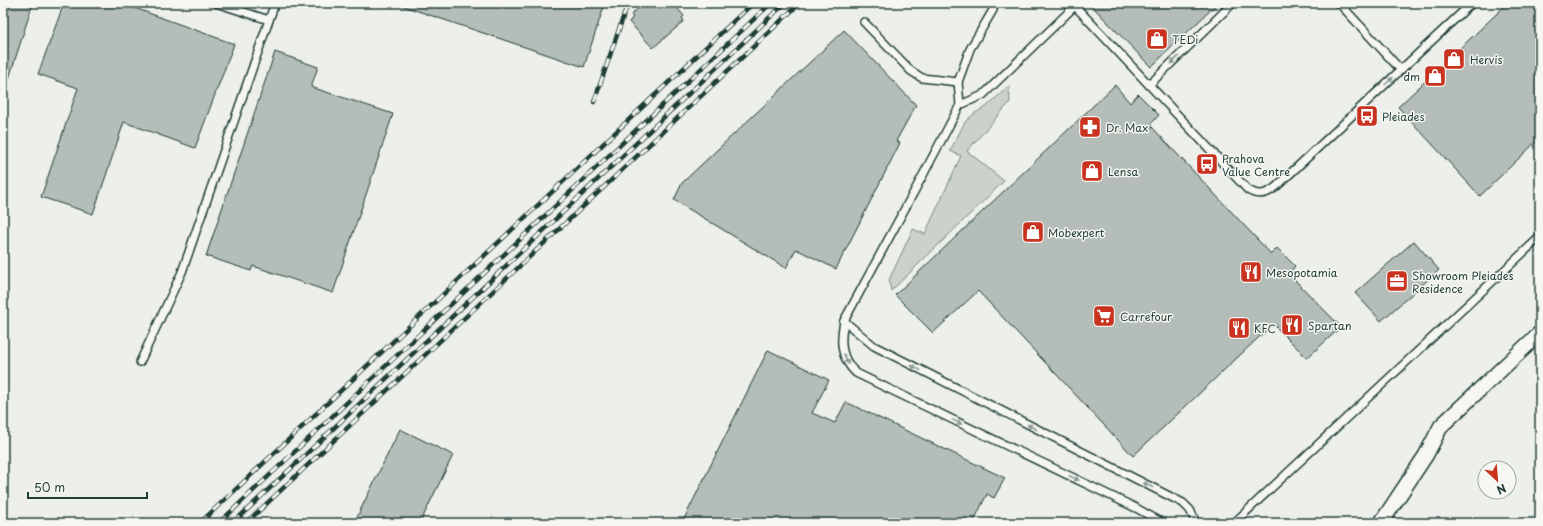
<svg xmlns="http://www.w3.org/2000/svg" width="1543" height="526" font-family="'Playpen Sans',sans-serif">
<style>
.green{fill:#cbd2cc;stroke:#758880}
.building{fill:#b4bdb8;stroke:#1f3d34}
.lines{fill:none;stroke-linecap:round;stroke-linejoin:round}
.lane-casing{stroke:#1f3d34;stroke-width:10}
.street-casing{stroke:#1f3d34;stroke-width:17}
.lane{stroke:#f6f6f2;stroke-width:7}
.street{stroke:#f6f6f2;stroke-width:14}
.rail-casing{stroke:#1f3d34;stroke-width:4.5}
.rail{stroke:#f6f6f2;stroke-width:3;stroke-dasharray:9;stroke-linecap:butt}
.oneway{fill:#8a9a93}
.labels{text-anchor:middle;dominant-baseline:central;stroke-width:3;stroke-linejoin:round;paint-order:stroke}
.poi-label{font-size:11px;fill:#1f3d34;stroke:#f6f6f2;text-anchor:start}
</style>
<rect width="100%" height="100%" fill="#edefea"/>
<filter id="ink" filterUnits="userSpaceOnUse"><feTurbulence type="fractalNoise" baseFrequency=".025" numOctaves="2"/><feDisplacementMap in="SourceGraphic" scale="8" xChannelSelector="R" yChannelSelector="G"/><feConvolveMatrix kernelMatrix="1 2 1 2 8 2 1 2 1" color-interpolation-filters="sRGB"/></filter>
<g filter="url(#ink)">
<!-- green -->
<polygon class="green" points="1009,86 1010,102 967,151 1004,181 891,291 889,280 913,229 925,234 961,156 950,151 965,122 975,113 986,107"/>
<!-- building -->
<g class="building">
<polygon points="3,3 33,3 6,88 3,88"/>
<polygon points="64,3 121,3 234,44 195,148 124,122 93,214 41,197 78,88 38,74"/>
<polygon points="400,3 605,3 584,67 400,5"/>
<polygon points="644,3 673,3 684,16 682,18 684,21 653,48 629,22 633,17 631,15"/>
<polygon points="1089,3 1218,3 1151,67"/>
<polygon points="1508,3 1540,3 1540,138 1480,196 1398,107"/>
<polygon points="844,30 916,105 896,141 900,143 836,269 796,249 786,268 674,200 682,183"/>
<polygon points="275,52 318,67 311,87 393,114 333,293 253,266 251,271 206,256"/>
<polygon points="1115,85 1130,103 1138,94 1159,115 1150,125 1271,254 1277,248 1295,266 1289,274 1341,327 1307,358 1273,324 1133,456 978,291 933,333 895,295"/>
<polygon points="1414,241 1439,270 1381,321 1355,293"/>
<polygon points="768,350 829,380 812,413 835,423 846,402 1005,478 994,498 987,494 973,523 682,523"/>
<polygon points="400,429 453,455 420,523 354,523"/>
</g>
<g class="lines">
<!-- lane casing -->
<g class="lane-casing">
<g id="lane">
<polyline points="216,3 269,20 275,3"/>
<path d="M994,3L993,10L970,49L958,82L960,105L922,177L844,321C840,341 840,358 856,373L1136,508L1163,523"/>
<polyline points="1339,3 1401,70"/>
<path d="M1075,6L1248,190C1259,197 1268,194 1277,186L1472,3"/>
<polyline points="864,22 911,71 922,78 958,82"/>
<polyline points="1149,85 1233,3"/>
<polyline points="960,105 983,95 1078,3"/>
<polyline points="844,321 874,346 1183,503 1190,510 1196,523"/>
<polyline points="140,362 182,272 269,20"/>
<polyline points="1234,523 1540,237"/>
</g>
</g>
<!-- street casing -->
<g class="street-casing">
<polyline id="street" points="1381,523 1426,455 1441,426 1540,333"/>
</g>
<!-- lane -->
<use href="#lane" class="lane"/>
<!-- street -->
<use href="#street" class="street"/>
<!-- rail casing -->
<g class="rail-casing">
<g id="rail">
<polyline points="594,102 628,3"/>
<polyline points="200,523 753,3"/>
<polyline points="219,523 771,3"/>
<polyline points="233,523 785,3"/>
<polyline points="246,523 800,3"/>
</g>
</g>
<!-- rail -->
<use href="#rail" class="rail"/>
</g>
<!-- one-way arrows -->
<defs><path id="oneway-solid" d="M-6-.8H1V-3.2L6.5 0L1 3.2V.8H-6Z"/></defs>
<g class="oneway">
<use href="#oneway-solid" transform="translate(1175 60) rotate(136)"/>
<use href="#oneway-solid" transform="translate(1389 81) rotate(-42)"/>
<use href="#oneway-solid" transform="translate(846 359) rotate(66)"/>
<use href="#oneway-solid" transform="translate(916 368) rotate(-153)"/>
<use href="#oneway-solid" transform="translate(957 422) rotate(26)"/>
<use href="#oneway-solid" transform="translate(1032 427) rotate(-153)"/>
<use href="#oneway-solid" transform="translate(1074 478) rotate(25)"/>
<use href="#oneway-solid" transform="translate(1148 485) rotate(-153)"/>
</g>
</g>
<!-- icons -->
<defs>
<g id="shop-square" transform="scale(1.15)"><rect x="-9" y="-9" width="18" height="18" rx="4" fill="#c8321e" stroke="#f6f6f2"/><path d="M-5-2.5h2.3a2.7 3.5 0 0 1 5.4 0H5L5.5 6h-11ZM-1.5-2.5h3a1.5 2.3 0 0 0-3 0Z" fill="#fff"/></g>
<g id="bus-square" transform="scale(1.15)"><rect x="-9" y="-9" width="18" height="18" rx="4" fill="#c8321e" stroke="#f6f6f2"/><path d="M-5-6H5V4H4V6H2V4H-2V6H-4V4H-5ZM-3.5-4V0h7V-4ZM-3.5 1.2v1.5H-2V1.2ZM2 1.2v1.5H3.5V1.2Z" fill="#fff"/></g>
<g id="pharmacy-square" transform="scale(1.15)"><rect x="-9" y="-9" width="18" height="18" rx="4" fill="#c8321e" stroke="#f6f6f2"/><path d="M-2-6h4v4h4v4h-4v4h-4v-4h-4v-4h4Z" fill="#fff"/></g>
<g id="restaurant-square" transform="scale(1.15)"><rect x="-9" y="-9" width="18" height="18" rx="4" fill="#c8321e" stroke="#f6f6f2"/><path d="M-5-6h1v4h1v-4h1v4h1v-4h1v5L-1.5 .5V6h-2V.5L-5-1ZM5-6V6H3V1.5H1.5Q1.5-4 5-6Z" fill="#fff"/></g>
<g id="office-square" transform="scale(1.15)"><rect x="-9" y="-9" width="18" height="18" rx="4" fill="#c8321e" stroke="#f6f6f2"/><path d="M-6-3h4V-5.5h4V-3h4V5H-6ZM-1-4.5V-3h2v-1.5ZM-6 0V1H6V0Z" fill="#fff"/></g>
<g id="supermarket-square" transform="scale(1.15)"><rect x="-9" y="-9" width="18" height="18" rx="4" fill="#c8321e" stroke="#f6f6f2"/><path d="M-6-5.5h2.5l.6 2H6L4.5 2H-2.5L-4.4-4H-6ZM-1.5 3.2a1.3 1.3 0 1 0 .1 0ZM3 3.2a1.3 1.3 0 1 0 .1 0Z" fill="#fff"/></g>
</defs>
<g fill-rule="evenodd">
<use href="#shop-square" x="1157" y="39"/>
<use href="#shop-square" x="1454" y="59"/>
<use href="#shop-square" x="1435" y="76"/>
<use href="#bus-square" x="1367" y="116"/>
<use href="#pharmacy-square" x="1090" y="127"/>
<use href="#bus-square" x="1207" y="164"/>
<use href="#shop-square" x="1092" y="171"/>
<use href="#shop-square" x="1033" y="232"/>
<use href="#restaurant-square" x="1251" y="272"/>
<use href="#office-square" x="1397" y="281"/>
<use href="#supermarket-square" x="1104" y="316"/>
<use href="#restaurant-square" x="1292" y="325"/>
<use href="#restaurant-square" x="1239" y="328"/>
</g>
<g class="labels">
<!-- poi labels -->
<g class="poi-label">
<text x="1172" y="39">TEDi</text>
<text x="1470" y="59">Hervis</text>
<text x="1420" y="76" text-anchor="end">dm</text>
<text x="1382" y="116">Pleiades</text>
<text x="1106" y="127">Dr. Max</text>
<text x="1222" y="158">Prahova<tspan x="1222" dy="13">Value Centre</tspan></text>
<text x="1108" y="171">Lensa</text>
<text x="1048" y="232">Mobexpert</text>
<text x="1266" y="272">Mesopotamia</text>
<text x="1412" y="275">Showroom Pleiades<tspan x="1412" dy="13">Residence</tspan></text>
<text x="1120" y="316">Carrefour</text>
<text x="1308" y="325">Spartan</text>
<text x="1254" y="328">KFC</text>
</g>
</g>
<!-- margin -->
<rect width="1543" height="526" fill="none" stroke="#f6f6f2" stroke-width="16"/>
<rect x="8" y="8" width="1527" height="510" fill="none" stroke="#1f3d34" stroke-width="1.5" filter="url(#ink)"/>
<!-- north arrow -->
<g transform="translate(1497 480) rotate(154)"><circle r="19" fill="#f6f6f2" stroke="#a0aca6"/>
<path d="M0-3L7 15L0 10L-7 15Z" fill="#c8321e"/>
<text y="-6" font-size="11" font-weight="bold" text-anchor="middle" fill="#1f3d34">N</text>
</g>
<!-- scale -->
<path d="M28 492v6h119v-6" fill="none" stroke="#1f3d34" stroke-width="2"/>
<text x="34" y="492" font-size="12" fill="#1f3d34" stroke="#f6f6f2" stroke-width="3" paint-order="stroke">50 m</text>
</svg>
